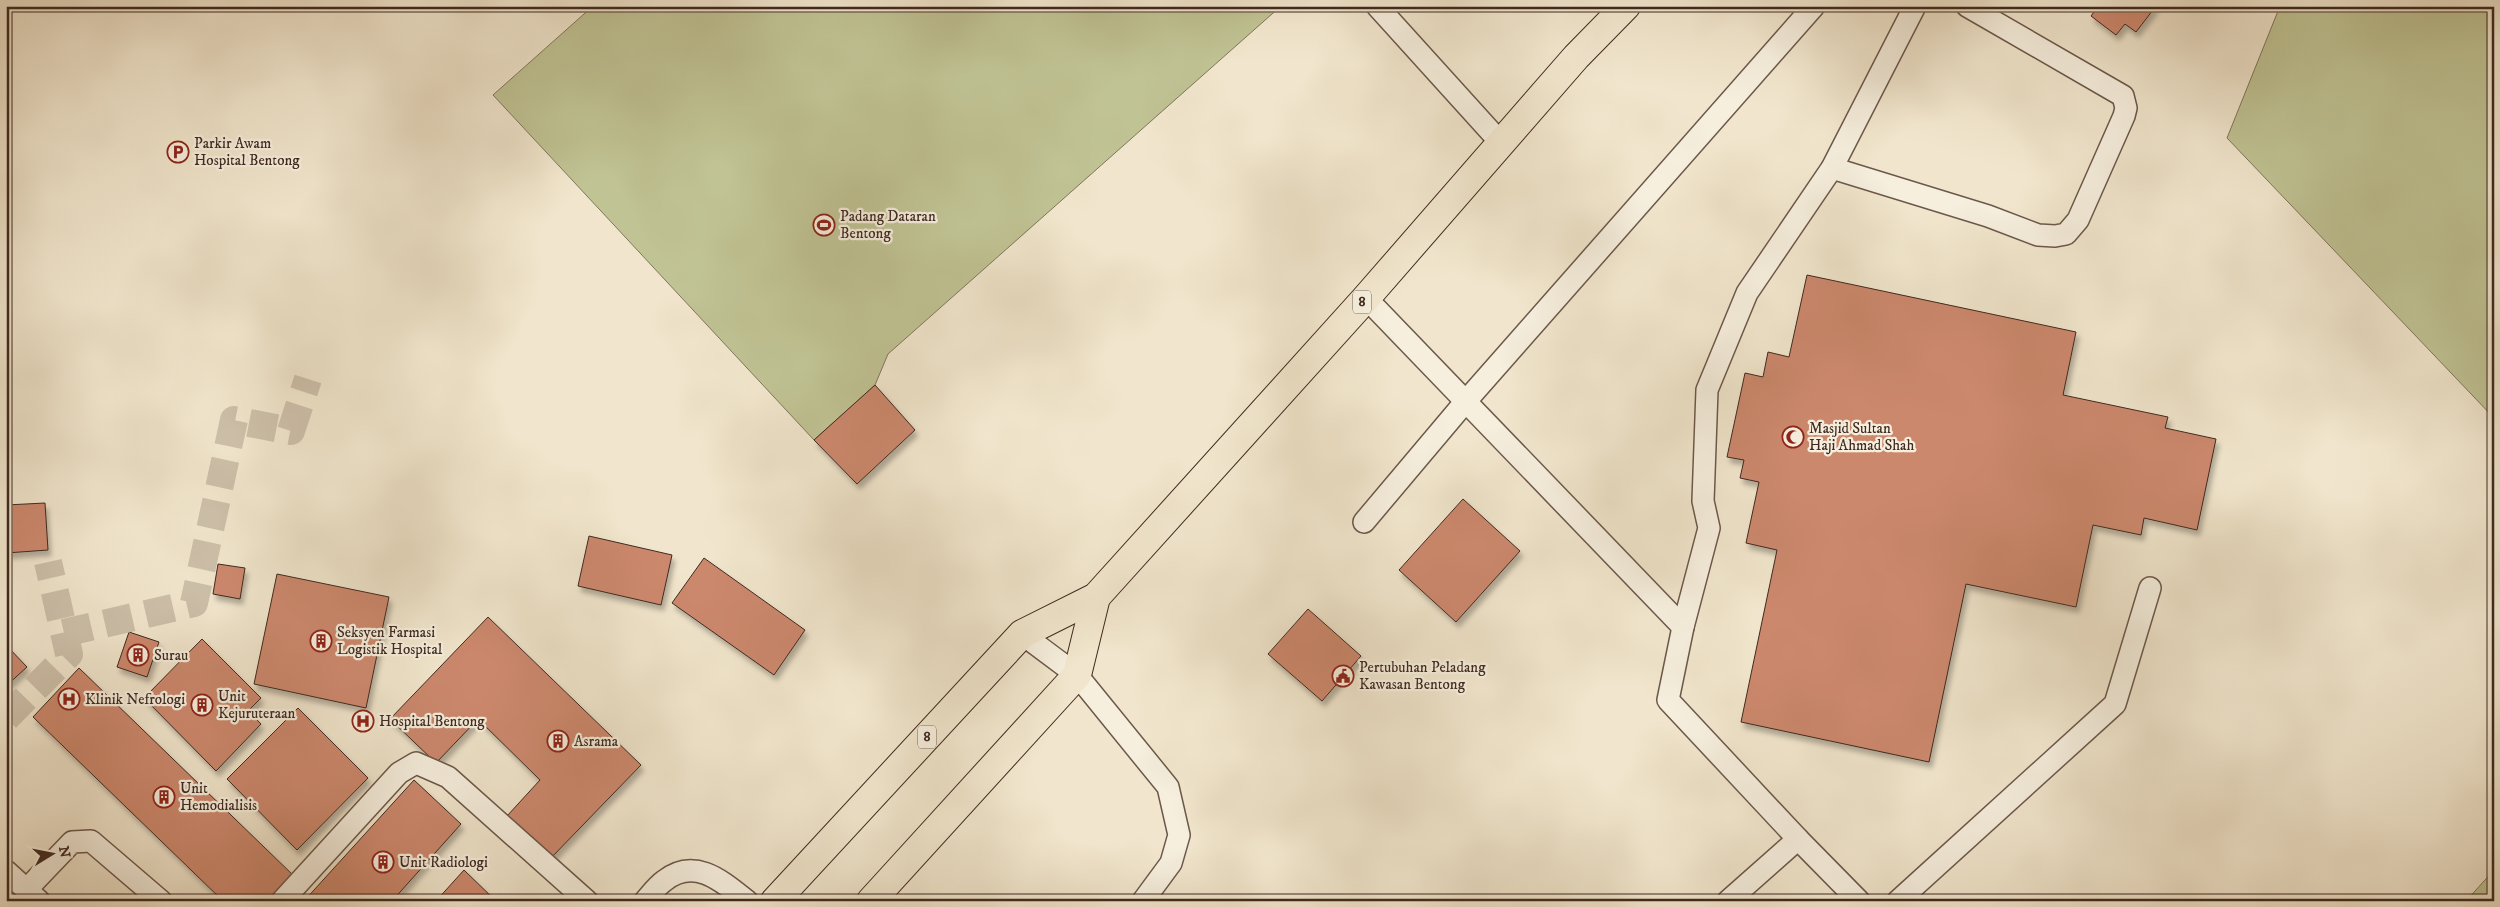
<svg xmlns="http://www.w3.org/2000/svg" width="2500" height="907" font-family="'IM FELL DW Pica',serif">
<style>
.green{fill:#c0c394;stroke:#80765a}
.building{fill:#cc886d;stroke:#3f2920;filter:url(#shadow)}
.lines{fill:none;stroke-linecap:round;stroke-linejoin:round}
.street-tunnel{stroke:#cdc0aa;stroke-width:28;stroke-dasharray:28 14;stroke-linecap:butt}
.lane-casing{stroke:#6c584b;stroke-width:24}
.primary-casing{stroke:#3f2920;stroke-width:30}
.lane{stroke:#f6efde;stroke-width:21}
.primary{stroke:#f1e6cd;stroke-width:28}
.labels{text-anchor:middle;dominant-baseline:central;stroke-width:4.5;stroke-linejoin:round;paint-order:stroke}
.shield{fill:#f6efde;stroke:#766459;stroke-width:1}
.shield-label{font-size:14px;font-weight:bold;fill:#3f2920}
.poi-label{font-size:15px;fill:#3f2920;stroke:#f6efde;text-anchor:start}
</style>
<defs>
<filter id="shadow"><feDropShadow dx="3" dy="5.5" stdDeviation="2.5" flood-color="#0004"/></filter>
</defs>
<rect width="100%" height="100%" fill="#f1e6cd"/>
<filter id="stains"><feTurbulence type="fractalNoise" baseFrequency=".004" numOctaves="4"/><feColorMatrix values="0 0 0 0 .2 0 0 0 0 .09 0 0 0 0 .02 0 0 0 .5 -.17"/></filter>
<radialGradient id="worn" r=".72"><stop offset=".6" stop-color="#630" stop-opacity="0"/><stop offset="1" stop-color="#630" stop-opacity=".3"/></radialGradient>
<!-- green -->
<g class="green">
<polygon points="593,6 1281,6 888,354 875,385 814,440 493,95"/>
<polygon points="2280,6 2494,6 2494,418 2227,138"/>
<polygon points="2494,870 2494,901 2466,901"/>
</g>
<!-- building -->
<g class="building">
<polygon points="2098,6 2156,6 2136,32 2125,24 2116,35 2091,16"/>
<polygon points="1807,275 2076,332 2063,395 2168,417 2165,428 2216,439 2197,530 2144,518 2141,535 2093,525 2076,607 1966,584 1929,762 1741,722 1777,550 1746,543 1759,482 1740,478 1744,460 1727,457 1745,373 1763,377 1768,352 1789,357"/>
<polygon points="875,385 915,430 857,484 814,440"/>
<polygon points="1463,499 1520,551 1456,622 1399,570"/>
<polygon points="45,503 48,550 6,553 6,505"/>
<polygon points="589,536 672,555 661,605 578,586"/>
<polygon points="704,558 805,630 774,675 672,603"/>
<polygon points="218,564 245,568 240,599 213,594"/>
<polygon points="277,574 389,597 366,708 254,684"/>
<polygon points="1308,609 1361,656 1322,701 1268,654"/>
<polygon points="488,617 641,765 550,859 507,816 540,780 478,719 436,763 390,719"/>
<polygon points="129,632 159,642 147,677 117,667"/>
<polygon points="202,639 261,698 248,711 261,724 216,771 144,698"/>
<polygon points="6,645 27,667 6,686"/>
<polygon points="79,668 295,877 272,901 223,901 33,717"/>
<polygon points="298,708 368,778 297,850 227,779"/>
<polygon points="414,780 461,824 392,901 304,901"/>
<polygon points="464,870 496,901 436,901"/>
</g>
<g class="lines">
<!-- street-tunnel -->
<g class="street-tunnel">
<polyline points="64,633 194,603 234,420 291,431 308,379"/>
<polyline points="6,718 69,654 48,562"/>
</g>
<!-- lane casing -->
<g class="lane-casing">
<g id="lane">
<polyline points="1377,6 1501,143"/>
<polyline points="1832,168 1988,216 2038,235 2055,236 2066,234 2078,220 2124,116 2126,108 2123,96 1967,6"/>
<polyline points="1366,298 1683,627"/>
<polyline points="1364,522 1466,401 1814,6"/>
<polyline points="1022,634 1077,675 1168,787 1179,835 1171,863 1143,901"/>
<polyline points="6,871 39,901"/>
<polyline points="27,889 72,842 91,841 161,901"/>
<polyline points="282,901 399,773 416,763 448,777 587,901"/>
<path d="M645,901C651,894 657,886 664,881C695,856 723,882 747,901"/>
<polyline points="1728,901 1798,839"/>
<polyline points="1859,901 1798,839 1668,700 1683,627 1709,528 1703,501 1707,390 1747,293 1832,168 1915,6"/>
<polyline points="1898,901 2115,704 2150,588"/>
</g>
</g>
<!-- primary casing -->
<g class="primary-casing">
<g id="primary">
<polyline points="775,901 1022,634 1096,597 1366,298 1576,57 1626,6"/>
<polyline points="871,901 1077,675 1096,597"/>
</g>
</g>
<!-- lane -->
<use href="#lane" class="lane"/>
<!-- primary -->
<use href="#primary" class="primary"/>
</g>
<!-- icons -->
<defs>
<g id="parking-ring" transform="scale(1.125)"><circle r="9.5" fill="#f6efde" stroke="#8f2418" stroke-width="1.5"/><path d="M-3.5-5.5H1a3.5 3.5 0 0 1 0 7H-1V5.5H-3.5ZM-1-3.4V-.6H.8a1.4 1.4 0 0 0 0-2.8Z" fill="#8f2418"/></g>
<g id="stadium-ring" transform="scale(1.125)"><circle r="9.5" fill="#f6efde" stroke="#8f2418" stroke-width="1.5"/><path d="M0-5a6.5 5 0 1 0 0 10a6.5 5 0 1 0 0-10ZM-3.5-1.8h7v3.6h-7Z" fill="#8f2418"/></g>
<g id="mosque-ring" transform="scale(1.125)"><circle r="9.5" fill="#f6efde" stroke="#8f2418" stroke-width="1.5"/><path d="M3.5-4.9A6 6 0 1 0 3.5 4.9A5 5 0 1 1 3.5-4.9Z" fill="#8f2418"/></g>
<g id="building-ring" transform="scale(1.125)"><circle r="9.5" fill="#f6efde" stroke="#8f2418" stroke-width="1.5"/><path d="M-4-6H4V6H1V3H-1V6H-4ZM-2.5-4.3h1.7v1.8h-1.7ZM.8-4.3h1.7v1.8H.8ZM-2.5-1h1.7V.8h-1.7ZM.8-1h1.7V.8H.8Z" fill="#8f2418"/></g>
<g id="civic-ring" transform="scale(1.125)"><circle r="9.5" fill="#f6efde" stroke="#8f2418" stroke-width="1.5"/><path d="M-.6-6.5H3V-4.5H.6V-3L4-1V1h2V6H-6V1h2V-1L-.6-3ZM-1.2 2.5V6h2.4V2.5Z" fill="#8f2418"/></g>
<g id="hospital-ring" transform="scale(1.125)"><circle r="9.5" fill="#f6efde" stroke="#8f2418" stroke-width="1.5"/><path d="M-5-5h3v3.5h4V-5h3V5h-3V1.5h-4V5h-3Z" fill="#8f2418"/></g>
</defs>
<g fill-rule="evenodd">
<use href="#parking-ring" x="178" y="152"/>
<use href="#stadium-ring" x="824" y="225"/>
<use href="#mosque-ring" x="1793" y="437"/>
<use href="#building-ring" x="321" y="641"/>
<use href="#building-ring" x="138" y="655"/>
<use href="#civic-ring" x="1343" y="676"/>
<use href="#hospital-ring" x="69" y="699"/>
<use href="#building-ring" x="202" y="705"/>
<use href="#hospital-ring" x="363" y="721"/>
<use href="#building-ring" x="558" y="741"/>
<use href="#building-ring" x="164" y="797"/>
<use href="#building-ring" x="383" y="862"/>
</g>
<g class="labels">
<!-- shield labels -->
<g class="shield">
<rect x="1353" y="290.5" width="18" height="23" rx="4"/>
<rect x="918" y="725.5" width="18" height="23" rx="4"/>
</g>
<g class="shield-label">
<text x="1362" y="302">8</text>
<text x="927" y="737">8</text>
</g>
<!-- poi labels -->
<g class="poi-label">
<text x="194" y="143">Parkir Awam<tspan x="194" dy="17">Hospital Bentong</tspan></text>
<text x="840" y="216">Padang Dataran<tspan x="840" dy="17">Bentong</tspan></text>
<text x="1809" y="428">Masjid Sultan<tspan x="1809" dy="17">Haji Ahmad Shah</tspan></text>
<text x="337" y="632">Seksyen Farmasi<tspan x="337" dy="17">Logistik Hospital</tspan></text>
<text x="154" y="655">Surau</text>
<text x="1359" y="667">Pertubuhan Peladang<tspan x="1359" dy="17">Kawasan Bentong</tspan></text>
<text x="218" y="696">Unit<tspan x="218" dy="17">Kejuruteraan</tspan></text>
<text x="85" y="699">Klinik Nefrologi</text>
<text x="379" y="721">Hospital Bentong</text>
<text x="574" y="741">Asrama</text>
<text x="180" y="788">Unit<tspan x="180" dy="17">Hemodialisis</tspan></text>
<text x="399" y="862">Unit Radiologi</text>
</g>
</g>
<!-- margin -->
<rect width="2500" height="907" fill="none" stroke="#f1e6cd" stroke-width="25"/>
<rect x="8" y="8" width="2485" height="892" fill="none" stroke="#3f2920" stroke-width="2.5"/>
<rect x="12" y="12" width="2475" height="882" fill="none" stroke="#3f2920"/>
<!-- north arrow -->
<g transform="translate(52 854) rotate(80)" stroke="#f6efde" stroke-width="4" paint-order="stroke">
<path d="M0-4L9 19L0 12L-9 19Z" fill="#3f2920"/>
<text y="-8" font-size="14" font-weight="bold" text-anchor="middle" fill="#3f2920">N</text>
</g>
<rect width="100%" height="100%" filter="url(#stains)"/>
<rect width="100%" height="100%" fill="url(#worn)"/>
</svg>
